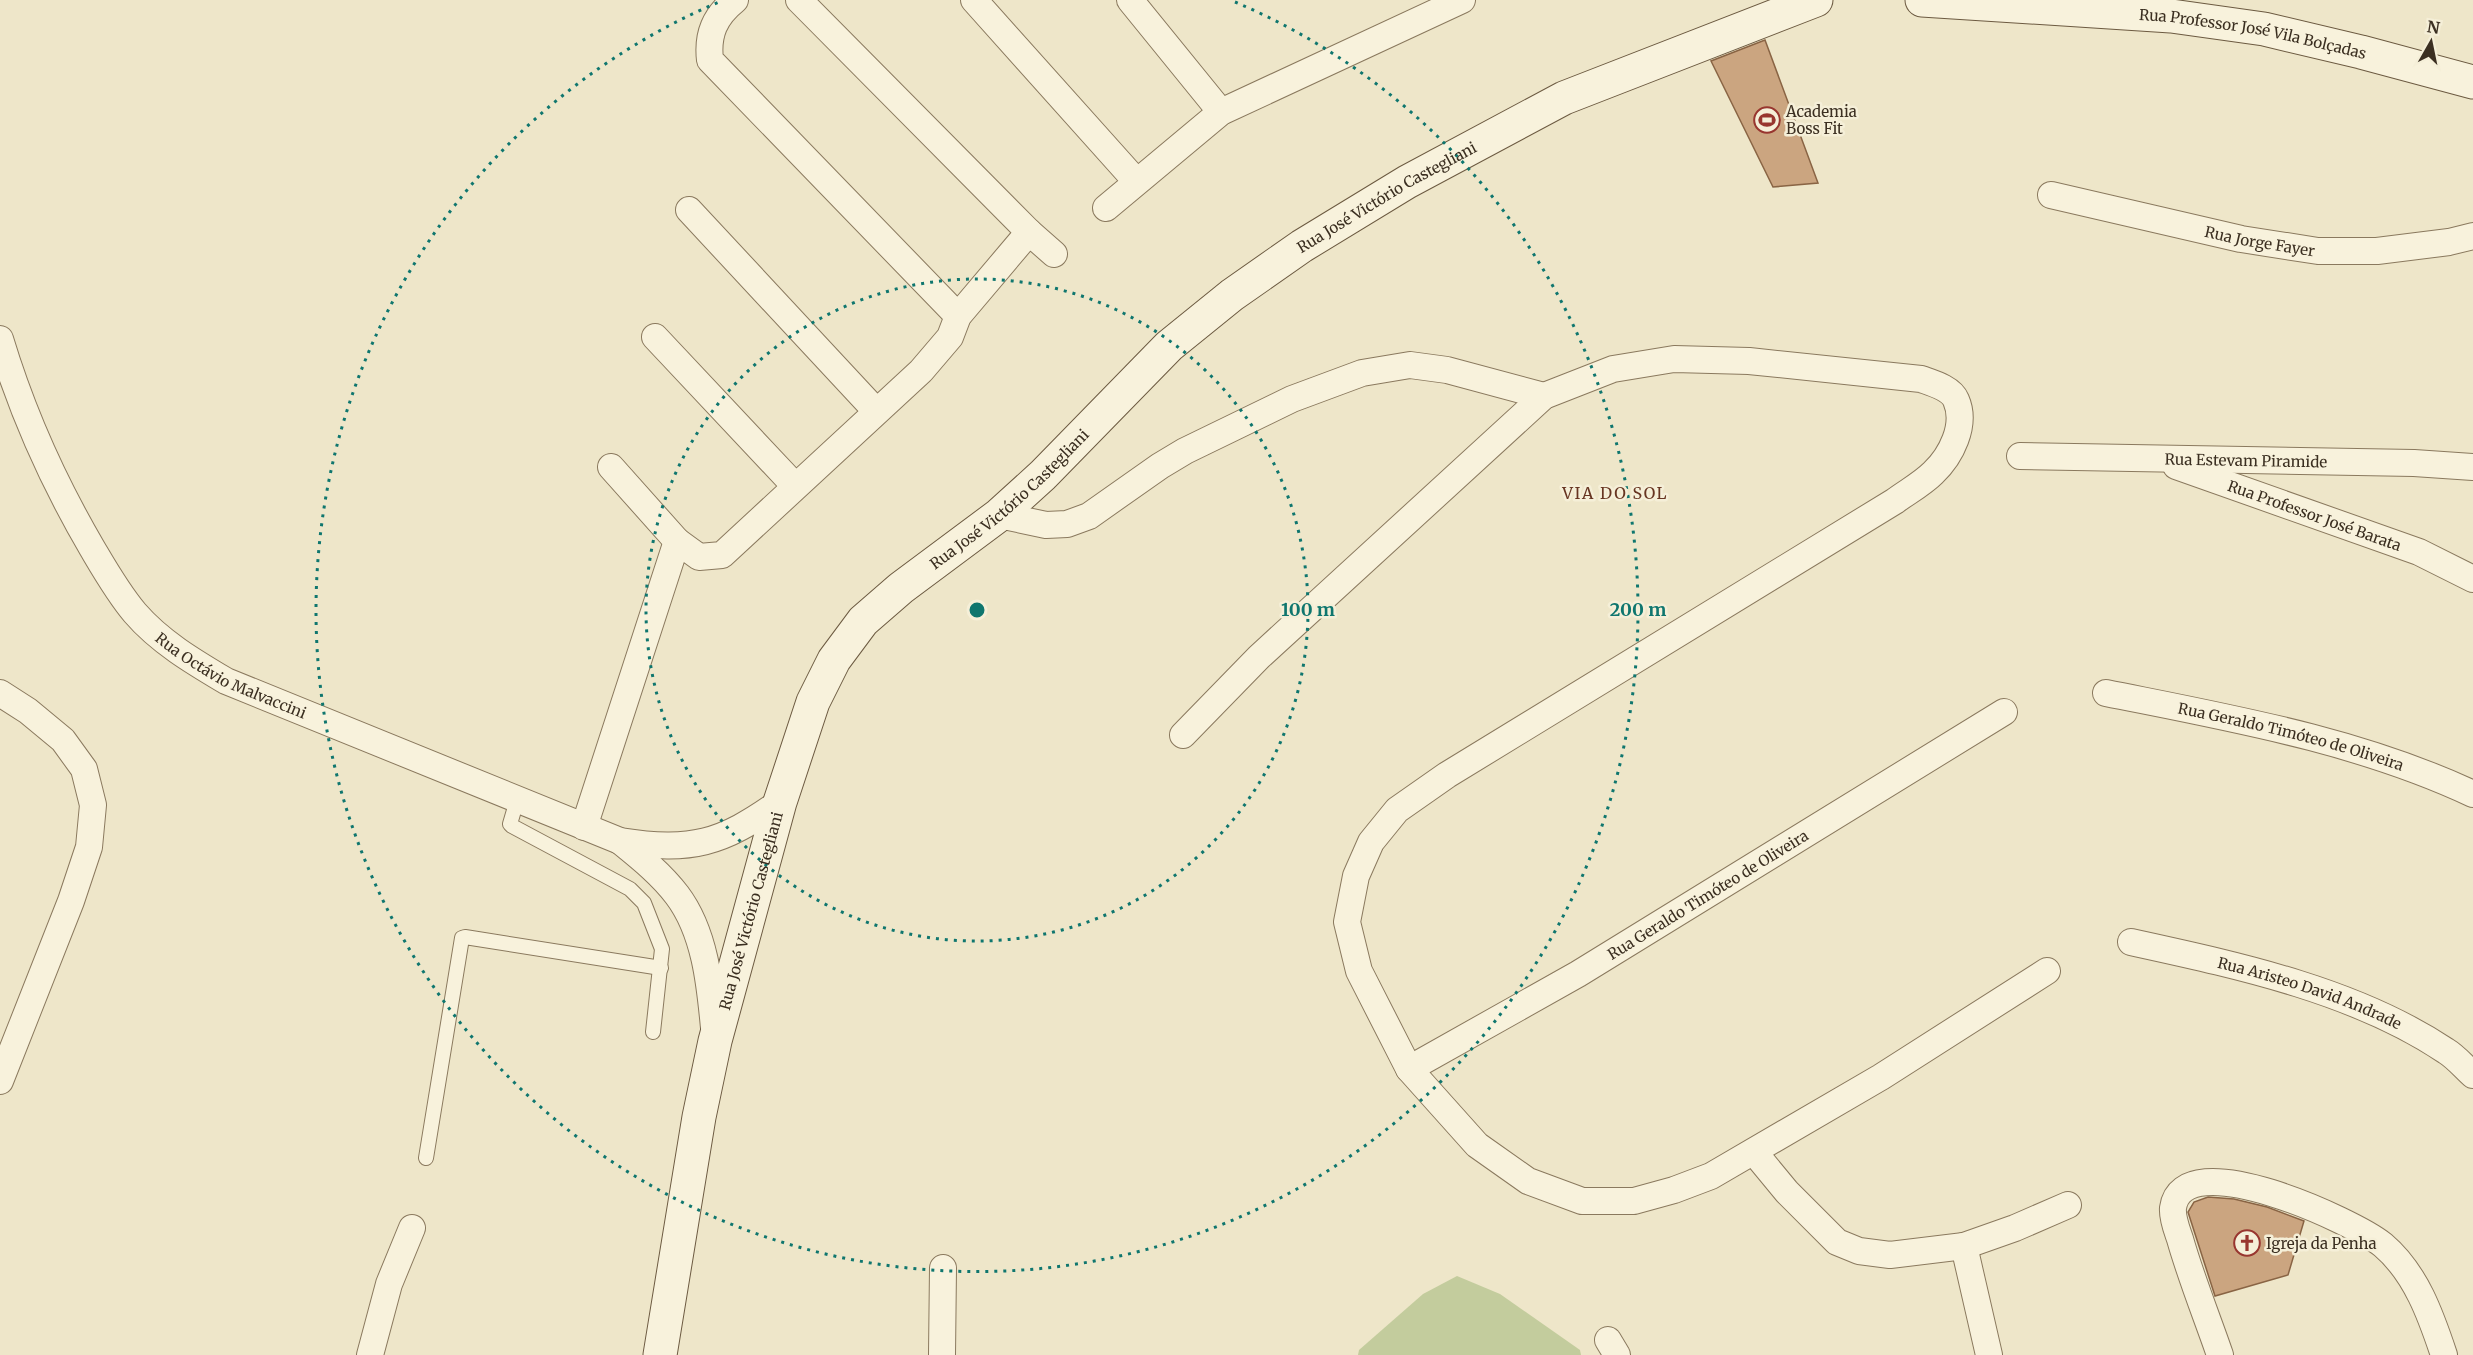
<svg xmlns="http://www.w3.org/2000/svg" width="2473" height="1355" font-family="Merriweather,serif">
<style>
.green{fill:#c3cc9d}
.building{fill:#cba580;stroke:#896444;stroke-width:1.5}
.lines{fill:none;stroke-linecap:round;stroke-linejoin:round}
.lane-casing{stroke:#8a795e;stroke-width:16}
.street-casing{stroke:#8a795e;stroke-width:28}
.secondary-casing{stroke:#6c5a41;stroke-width:35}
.lane{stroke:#f8f2dc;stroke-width:14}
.street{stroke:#f8f2dc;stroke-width:26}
.secondary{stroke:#f8f2dc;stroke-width:33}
.ring{fill:none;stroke:#0f766e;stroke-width:3;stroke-dasharray:3 6}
.labels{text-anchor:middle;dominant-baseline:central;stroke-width:5;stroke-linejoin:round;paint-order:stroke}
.street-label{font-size:15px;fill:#3b2f21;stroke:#f5efd8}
.poi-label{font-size:15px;fill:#3b2f21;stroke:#f5efd8;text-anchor:start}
.neighbourhood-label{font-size:16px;letter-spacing:1.5px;fill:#673521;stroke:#f5efd8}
.centre{fill:#0f766e;stroke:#f5efd8;stroke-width:3}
.ring-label{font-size:18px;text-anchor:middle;font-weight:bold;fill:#0f766e;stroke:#f5efd8;stroke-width:5;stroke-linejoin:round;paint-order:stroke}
</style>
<rect width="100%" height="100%" fill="#eee6c9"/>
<!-- green -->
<polygon class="green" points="1457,1276 1500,1294 1580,1350 1581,1355 1358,1355 1359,1350 1423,1294"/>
<!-- building -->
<g class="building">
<polygon points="1765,40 1818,183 1773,187 1711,61"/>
<polygon points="2208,1197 2234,1199 2267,1207 2304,1221 2288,1275 2215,1296 2188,1212 2194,1202"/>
</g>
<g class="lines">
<!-- lane casing -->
<g class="lane-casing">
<g id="lane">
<polyline points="517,800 510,824 512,826 630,889 644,903 662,949 653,1032"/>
<polyline points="426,1158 462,938 465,937 661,968"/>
</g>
</g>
<!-- street casing -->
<g class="street-casing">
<g id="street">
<path d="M735,0C715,16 707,34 710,60L958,316"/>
<polyline points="799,0 1029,232"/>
<polyline points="974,0 1136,181"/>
<polyline points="1130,0 1221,112"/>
<path id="s1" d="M2051,195L2241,239L2318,251H2377L2449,242L2473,236"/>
<polyline points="1106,208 1221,112 1462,0"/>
<polyline points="689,210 876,411"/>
<polyline points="655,337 795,486"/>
<path id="s2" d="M0,339C22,412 54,483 92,548C105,570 118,593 135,613C160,642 194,662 226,681L620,841C692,852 721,844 780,802"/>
<path id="s3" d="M2020,456L2414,463L2473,467"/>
<path id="s4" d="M2176,466L2419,552L2473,579"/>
<polyline points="611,467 677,541"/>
<polyline points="999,515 1046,525 1067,524 1089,516 1160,466 1185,451 1292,399 1362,373 1410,365 1447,370 1544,396"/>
<polyline points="0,693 28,711 63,740 84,769 93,805 89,847 71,901 0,1081"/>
<path id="s5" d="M2106,693C2230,718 2358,740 2473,794"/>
<path d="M1183,735L1259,657L1544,396L1613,369L1674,359L1749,361L1921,379C1932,383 1951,388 1956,400C1967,425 1951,456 1933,473C1922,484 1907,492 1895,501L1447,775L1397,810L1371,842L1356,876L1347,922L1359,971L1409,1069L1477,1145L1528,1181L1582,1201H1634L1674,1190L1711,1176L1881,1077L2047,971"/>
<polyline points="584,827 677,541 699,557 722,555 921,371 950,337 958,316 1029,232 1054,254"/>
<path d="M620,841C641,858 661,874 677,895C705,932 710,984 714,1028"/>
<path id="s6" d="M2131,942C2236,965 2355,990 2446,1051C2456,1057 2464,1067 2473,1075"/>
<path id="s7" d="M1409,1069L1578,974L2004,712"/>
<polyline points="1754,1152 1787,1192 1837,1242 1859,1251 1890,1255 1964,1246 2015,1228 2068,1205"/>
<polyline points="1964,1246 1989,1355"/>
<polyline points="1608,1340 1617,1355"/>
<polyline points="370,1355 389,1284 412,1228"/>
<polyline points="942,1355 943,1268"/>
<path d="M2220,1355C2207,1317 2191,1278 2180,1239C2177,1230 2172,1218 2173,1208C2182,1141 2355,1222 2383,1245C2416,1273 2431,1316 2444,1355"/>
</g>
</g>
<!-- secondary casing -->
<g class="secondary-casing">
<g id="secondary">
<path id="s8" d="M1922,0L2171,16L2264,29L2361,52L2473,82"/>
<path id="s9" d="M660,1355L699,1117L715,1041L780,802L813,702L834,660L863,621L901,588L999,515L1043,475L1169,346L1232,295L1302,246L1407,182L1564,98L1816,0"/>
</g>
</g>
<!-- lane -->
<use href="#lane" class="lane"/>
<!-- street -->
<use href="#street" class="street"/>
<!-- secondary -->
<use href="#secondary" class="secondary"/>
</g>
<!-- distance rings -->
<g class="ring">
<circle cx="977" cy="610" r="331"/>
<path d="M1235 2A661 661 0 1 1 719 2"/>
</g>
<!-- icons -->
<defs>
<g id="stadium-ring" transform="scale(1.35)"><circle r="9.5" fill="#f5efd8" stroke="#98362f" stroke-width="1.5"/><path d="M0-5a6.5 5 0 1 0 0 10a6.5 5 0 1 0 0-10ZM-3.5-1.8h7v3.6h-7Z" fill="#98362f"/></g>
<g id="church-ring" transform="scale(1.35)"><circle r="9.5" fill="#f5efd8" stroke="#98362f" stroke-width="1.5"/><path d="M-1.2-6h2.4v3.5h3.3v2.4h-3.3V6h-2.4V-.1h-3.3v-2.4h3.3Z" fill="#98362f"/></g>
</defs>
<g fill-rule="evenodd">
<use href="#stadium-ring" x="1767" y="120"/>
<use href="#church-ring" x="2247" y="1243"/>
</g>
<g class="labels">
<!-- street labels -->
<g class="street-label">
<text stroke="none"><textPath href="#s8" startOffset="333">Rua Professor José Vila Bolçadas</textPath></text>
<text stroke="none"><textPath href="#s9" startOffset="1444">Rua José Victório Castegliani</textPath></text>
<text stroke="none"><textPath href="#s1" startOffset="214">Rua Jorge Fayer</textPath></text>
<text stroke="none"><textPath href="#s3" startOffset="226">Rua Estevam Piramide</textPath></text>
<text stroke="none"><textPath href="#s9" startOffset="958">Rua José Victório Castegliani</textPath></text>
<text stroke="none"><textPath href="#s4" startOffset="147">Rua Professor José Barata</textPath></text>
<text stroke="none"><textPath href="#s2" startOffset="423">Rua Octávio Malvaccini</textPath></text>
<text stroke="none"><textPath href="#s5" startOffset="190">Rua Geraldo Timóteo de Oliveira</textPath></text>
<text stroke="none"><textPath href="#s7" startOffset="346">Rua Geraldo Timóteo de Oliveira</textPath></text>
<text stroke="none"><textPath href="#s9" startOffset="454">Rua José Victório Castegliani</textPath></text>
<text stroke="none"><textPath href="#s6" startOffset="186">Rua Aristeo David Andrade</textPath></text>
</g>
<!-- poi labels -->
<g class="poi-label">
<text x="1786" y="111">Academia<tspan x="1786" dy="17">Boss Fit</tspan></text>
<text x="2266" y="1243">Igreja da Penha</text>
</g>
<!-- neighbourhood labels -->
<g class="neighbourhood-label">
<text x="1615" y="493">VIA DO SOL</text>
</g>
</g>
<circle cx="977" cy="610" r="9" class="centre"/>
<g class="ring-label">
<text x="1308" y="616">100 m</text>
<text x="1638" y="616">200 m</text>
</g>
<!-- north arrow -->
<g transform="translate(2431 42) rotate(9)" stroke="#f5efd8" stroke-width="4.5" paint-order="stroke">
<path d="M0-4.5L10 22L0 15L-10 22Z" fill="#3b2f21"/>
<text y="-9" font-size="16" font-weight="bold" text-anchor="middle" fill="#3b2f21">N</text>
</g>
</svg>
